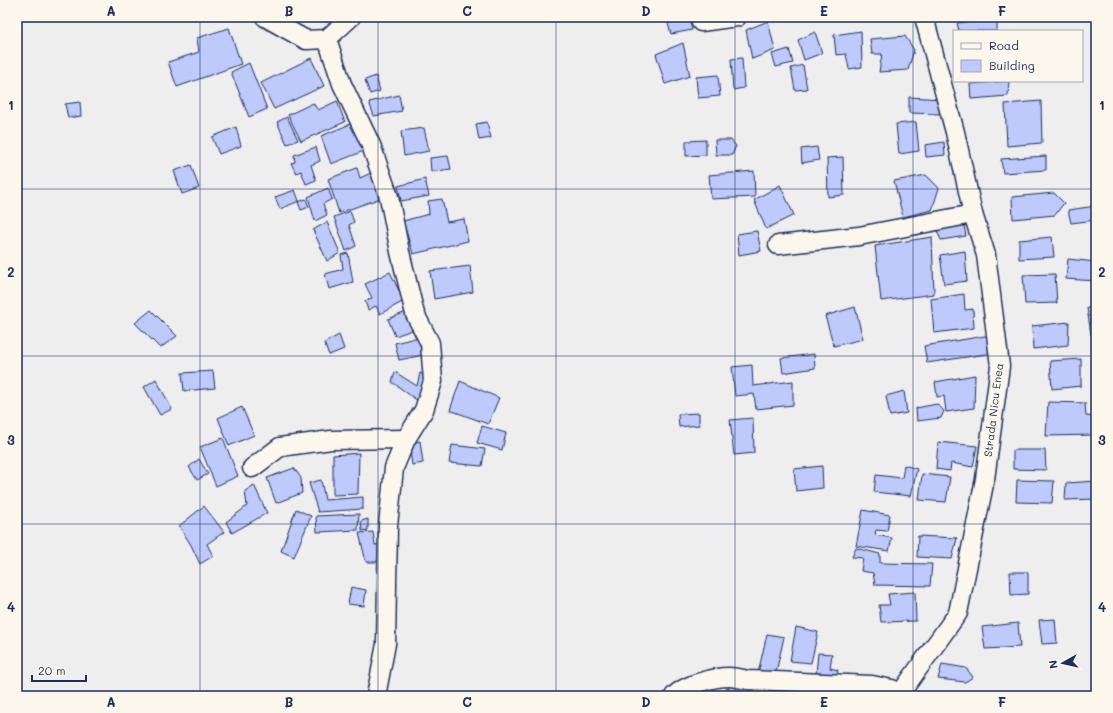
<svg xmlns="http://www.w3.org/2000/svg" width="1113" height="713" font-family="Mali,sans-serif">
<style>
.building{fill:#bdcafb;stroke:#1b2f5e}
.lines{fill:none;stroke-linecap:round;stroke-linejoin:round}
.minor-casing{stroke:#1b2f5e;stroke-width:21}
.minor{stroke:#fbf7ec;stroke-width:18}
.grid{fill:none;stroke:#1b2f5e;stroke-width:1;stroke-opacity:0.55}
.labels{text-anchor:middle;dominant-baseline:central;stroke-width:3;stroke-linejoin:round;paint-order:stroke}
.street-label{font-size:11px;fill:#1b2f5e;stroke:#fbf7ec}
.neatline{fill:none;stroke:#1b2f5e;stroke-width:1.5}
.grid-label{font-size:13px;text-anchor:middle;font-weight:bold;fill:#1b2f5e}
</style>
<rect width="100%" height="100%" fill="#efeeef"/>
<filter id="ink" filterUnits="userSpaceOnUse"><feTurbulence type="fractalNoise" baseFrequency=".025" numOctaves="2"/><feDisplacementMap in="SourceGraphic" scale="8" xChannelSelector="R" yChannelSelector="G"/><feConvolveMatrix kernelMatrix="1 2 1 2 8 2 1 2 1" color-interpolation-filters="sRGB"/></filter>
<g filter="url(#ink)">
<!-- building -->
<g class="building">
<polygon points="307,17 329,17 327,22"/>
<polygon points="666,17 697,17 698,19 690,21 692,30 671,34"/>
<polygon points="997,18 997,31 959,31 957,23"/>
<polygon points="768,21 775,50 752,59 746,30"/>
<polygon points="229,28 241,64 177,87 168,62 199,52 197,38"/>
<polygon points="861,31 862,67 849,69 846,54 836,55 834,35"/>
<polygon points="815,32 822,53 804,60 798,40"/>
<polygon points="905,36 914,50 908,70 879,72 882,54 872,54 870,39"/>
<polygon points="683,43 690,76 665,84 656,54"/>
<polygon points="789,49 793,63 776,67 772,54"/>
<polygon points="311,58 324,86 274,109 261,83"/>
<polygon points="742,58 744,88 733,90 731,59"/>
<polygon points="249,63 267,109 249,117 231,72"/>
<polygon points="803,65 807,89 795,90 791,68"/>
<polygon points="718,75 720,96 698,98 696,77"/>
<polygon points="376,76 380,91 370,94 365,80"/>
<polygon points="1009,81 1008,96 971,99 970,84"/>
<polygon points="399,95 402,111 374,116 369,102"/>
<polygon points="909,97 942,99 939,114 909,113"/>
<polygon points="337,101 345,122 301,141 288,115 313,103 318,110"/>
<polygon points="1041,101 1042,143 1007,146 1005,104"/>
<polygon points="80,102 81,116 68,118 65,104"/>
<polygon points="287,117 298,140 287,144 277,122"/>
<polygon points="487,122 491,138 479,140 476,124"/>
<polygon points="916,122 919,151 899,154 896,124"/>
<polygon points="353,123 364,151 331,164 321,136"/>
<polygon points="236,127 241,146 219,154 212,137"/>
<polygon points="424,128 429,151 404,156 401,131"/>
<polygon points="706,140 706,155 686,156 686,141"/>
<polygon points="715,140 731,140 736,146 732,155 716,155"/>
<polygon points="944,142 945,155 926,157 925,145"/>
<polygon points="316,147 320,161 311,165 316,180 306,184 301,171 296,173 291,163 295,162 294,155"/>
<polygon points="817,147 819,160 802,163 801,149"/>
<polygon points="448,156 451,169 431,172 430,158"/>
<polygon points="1046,156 1046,170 1003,173 1001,159"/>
<polygon points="843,157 844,195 828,197 827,158"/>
<polygon points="191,165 199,188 182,194 174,171"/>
<polygon points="357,168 360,178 373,172 381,198 339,213 328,179"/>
<polygon points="754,171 755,197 711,199 709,175"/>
<polygon points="926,175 939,188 932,210 903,217 894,181"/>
<polygon points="425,179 429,196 401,201 398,186"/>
<polygon points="780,185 794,215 766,229 754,200"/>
<polygon points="328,188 332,199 323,204 327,215 315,221 308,197"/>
<polygon points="295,190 299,201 280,209 275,197"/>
<polygon points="1054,193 1064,203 1055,215 1013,219 1012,197"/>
<polygon points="306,199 309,207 301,210 298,202"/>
<polygon points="442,199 447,222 464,219 468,241 413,254 403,221 429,214 428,201"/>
<polygon points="1096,206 1096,220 1071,223 1068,210"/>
<polygon points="350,211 354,222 349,225 356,246 346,251 334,217"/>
<polygon points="327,222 340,253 327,261 313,230"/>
<polygon points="964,225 966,236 941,240 936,229"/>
<polygon points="757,231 761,251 739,255 737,234"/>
<polygon points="932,237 934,294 881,301 875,246"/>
<polygon points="1052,237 1054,257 1019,259 1019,240"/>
<polygon points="965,251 967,281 944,284 940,255"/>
<polygon points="348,253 353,282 329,289 325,274 343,269 341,255"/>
<polygon points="1068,259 1096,262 1096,281 1066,279"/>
<polygon points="470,266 473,292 434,299 430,271"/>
<polygon points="390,272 404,301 380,314 376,306 368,310 365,301 372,298 365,284"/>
<polygon points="1055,274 1057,303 1025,304 1023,275"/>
<polygon points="964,294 965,310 973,309 974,328 934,333 931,299"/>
<polygon points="1096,306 1096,335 1091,335 1087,308"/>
<polygon points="855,307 863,339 834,346 825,316"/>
<polygon points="151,310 177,336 160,348 135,323"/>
<polygon points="409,311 415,329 395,336 388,319"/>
<polygon points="1069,322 1068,345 1033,349 1032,326"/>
<polygon points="339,335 344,349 329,355 324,343"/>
<polygon points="991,335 993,353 927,363 924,346"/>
<polygon points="423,336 428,354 399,360 395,343"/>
<polygon points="814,354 815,368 783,373 781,358"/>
<polygon points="1081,359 1081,386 1052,389 1050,361"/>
<polygon points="752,365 753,386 793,381 793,405 756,409 754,394 735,396 732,367"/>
<polygon points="213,371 215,388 184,391 182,373"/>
<polygon points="395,372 417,386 420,373 430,378 422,404 392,382"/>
<polygon points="975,375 974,408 946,412 944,396 937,397 935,382"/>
<polygon points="156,379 172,409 160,415 144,387"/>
<polygon points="460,381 499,398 488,424 450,410"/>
<polygon points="904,391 907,413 890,416 886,396"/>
<polygon points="1048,402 1085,403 1086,416 1096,417 1096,435 1046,436"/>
<polygon points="937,404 944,411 941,418 917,421 916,408"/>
<polygon points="242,407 254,435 229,446 218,418"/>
<polygon points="699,413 699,425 679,427 678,414"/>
<polygon points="753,418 754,453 734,455 730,420"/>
<polygon points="482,426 506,433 502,450 477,443"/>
<polygon points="223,438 238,476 216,486 200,447"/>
<polygon points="420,441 423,463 412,465 409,444"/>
<polygon points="938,442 977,446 973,467 951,463 950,471 936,469"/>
<polygon points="452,445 485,449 482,466 449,463"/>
<polygon points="1013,450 1045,450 1046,470 1013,469"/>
<polygon points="359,453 358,494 333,495 333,455"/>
<polygon points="199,459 208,474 197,480 189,467"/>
<polygon points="904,465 917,469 911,496 874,492 876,475 902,478"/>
<polygon points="822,466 823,488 796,491 794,469"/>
<polygon points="294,468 301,478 302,493 276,503 267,478"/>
<polygon points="922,474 950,477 946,502 919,500"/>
<polygon points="321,480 325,500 363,497 363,509 318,512 309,483"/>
<polygon points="1017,480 1054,481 1052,503 1016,502"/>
<polygon points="1096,481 1096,499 1065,500 1066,483"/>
<polygon points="254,485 267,513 232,533 226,522 247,506 245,491"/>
<polygon points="204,506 224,532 207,544 213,556 200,564 191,545 179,526"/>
<polygon points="296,509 311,516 294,557 281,551"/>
<polygon points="863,510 890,515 887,531 876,530 875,535 892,538 889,551 856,546"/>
<polygon points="359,514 358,530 317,532 316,516"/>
<polygon points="368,519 368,530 362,531 361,521"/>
<polygon points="373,532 375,545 382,544 384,555 378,556 377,562 366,562 359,533"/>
<polygon points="918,536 957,538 952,559 917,557"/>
<polygon points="856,548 880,554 880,563 932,564 930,586 875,585 873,573 861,571 863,558 852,557"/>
<polygon points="1010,572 1028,572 1028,594 1011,595"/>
<polygon points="351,587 366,590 364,606 348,604"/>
<polygon points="915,592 916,621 881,622 879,605 890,605 888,594"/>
<polygon points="1055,619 1057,643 1042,644 1039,620"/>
<polygon points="1018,623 1020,647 985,649 982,627"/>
<polygon points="796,627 818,632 811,663 790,661"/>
<polygon points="767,634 784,637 775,677 758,673"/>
<polygon points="818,653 832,654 830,668 838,670 836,678 816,674"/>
<polygon points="942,664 966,668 973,677 965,682 938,679"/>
<polygon points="729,685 755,688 753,696 725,696"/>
<polygon points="819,691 818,696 792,696 792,692"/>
<polygon points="928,695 975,696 928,696"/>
</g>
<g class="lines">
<!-- minor casing -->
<g class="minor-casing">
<g id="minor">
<polyline points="265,17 306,40 327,39 351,17"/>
<polyline points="701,22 737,17"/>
<polyline points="327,39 342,84 371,145 389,197 400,252 415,314 430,343 433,381 424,410 406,439 394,468 388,526 386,644 376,696"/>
<polyline points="778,245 859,236 973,214"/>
<polyline points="252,468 280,447 331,440 406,439"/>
<path d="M674,696C684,685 714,677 729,677C735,677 742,679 748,680L872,685L892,689L894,696"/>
<polyline points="901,696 905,687 958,613 985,479 1000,366 986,255 973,214 955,132 924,17"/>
</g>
</g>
<!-- minor -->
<use href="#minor" class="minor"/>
</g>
</g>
<!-- grid -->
<path class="grid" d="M200,17V696M378,17V696M556,17V696M735,17V696M913,17V696M17,189H1096M17,356H1096M17,524H1096"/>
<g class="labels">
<!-- street labels -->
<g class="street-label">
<text transform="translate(993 410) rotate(-83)">Strada Nicu Enea</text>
</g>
</g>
<!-- margin -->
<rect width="1113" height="713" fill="none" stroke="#fbf7ec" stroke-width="44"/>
<!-- legend -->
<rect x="953" y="30" width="130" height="52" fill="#fbf7ec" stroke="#a1a7b3"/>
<rect x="961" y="43" width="20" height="6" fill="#fbf7ec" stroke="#a1a7b3"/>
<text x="989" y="50" font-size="12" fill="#1b2f5e">Road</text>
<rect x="961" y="60" width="20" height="12" fill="#bdcafb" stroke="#a1a7b3"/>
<text x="989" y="70" font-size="12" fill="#1b2f5e">Building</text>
<!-- north arrow -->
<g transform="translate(1063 663) rotate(262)" stroke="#fbf7ec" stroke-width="3" paint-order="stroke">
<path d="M0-3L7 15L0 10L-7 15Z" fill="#1b2f5e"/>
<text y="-6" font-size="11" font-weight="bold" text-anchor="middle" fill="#1b2f5e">N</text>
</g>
<!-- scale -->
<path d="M32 675v6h54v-6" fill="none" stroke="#1b2f5e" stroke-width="2"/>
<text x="38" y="675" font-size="12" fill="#1b2f5e" stroke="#fbf7ec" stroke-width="3" paint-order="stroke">20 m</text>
<rect x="22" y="22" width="1069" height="669" class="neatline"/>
<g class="grid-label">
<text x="111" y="16">A</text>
<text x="289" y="16">B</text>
<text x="467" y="16">C</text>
<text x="646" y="16">D</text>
<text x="824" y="16">E</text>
<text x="1002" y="16">F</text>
<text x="11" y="110">1</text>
<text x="1102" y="110">1</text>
<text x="11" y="277">2</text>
<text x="1102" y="277">2</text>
<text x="11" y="445">3</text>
<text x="1102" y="445">3</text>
<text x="11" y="612">4</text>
<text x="1102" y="612">4</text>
<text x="111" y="707">A</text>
<text x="289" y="707">B</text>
<text x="467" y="707">C</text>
<text x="646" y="707">D</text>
<text x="824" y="707">E</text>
<text x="1002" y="707">F</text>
</g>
</svg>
